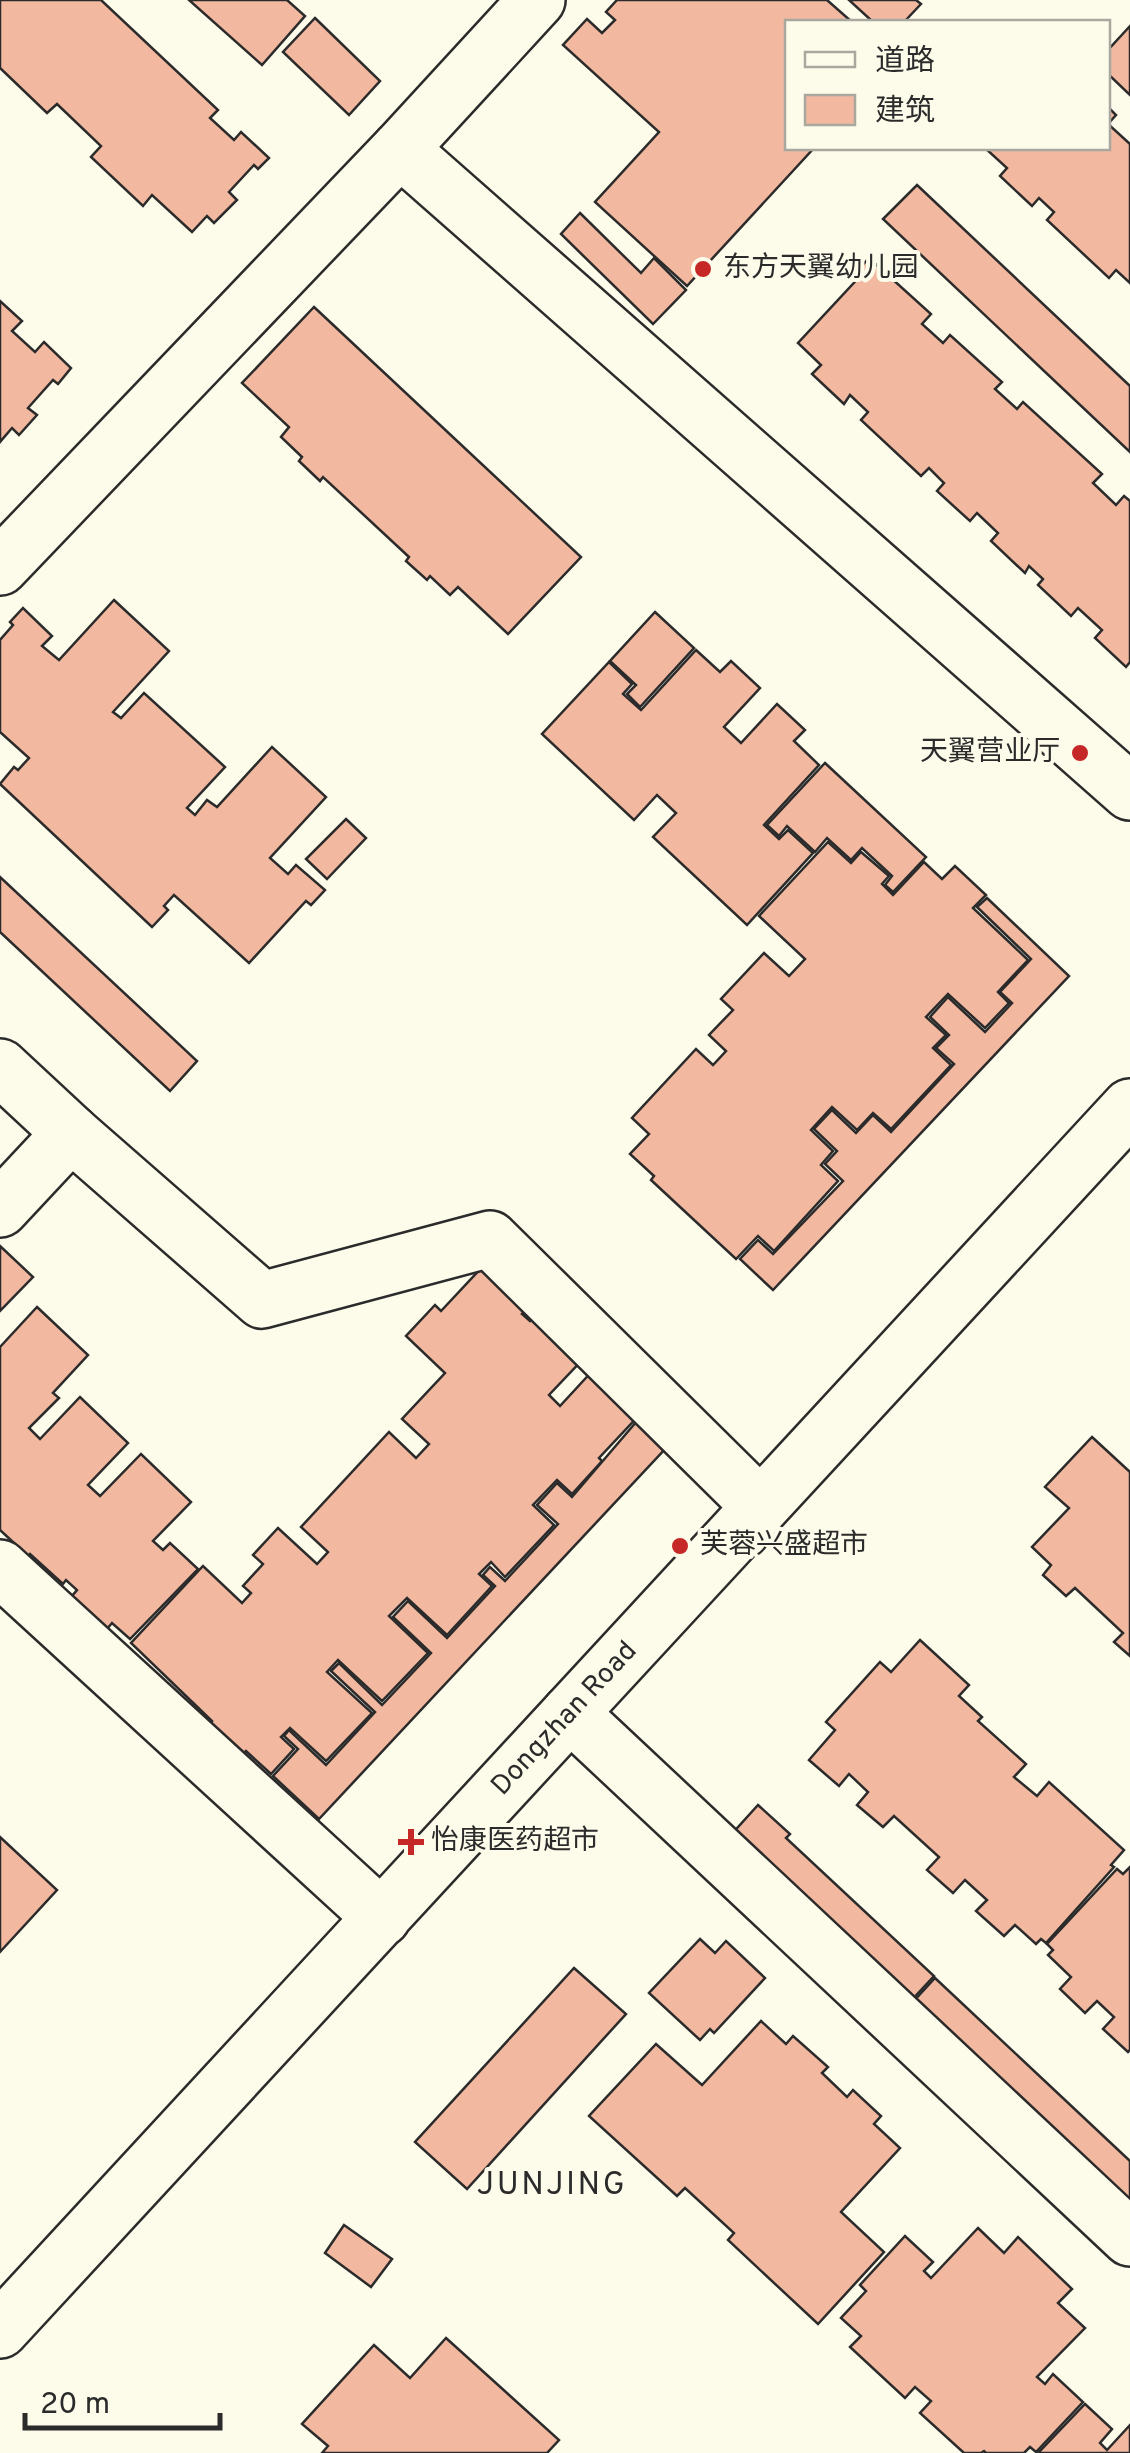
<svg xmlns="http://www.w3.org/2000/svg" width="1130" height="2453" font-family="Overpass,'Noto Sans SC',sans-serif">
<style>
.building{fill:#f2b8a0;stroke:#2b2b2b;stroke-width:2.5}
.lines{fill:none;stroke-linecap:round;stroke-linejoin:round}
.minor-casing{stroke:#2b2b2b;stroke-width:60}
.minor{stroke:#fdfbea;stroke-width:55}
.poi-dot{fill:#c62828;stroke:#fdfbea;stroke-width:4}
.labels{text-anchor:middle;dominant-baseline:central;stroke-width:8;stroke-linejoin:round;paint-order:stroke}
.poi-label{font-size:28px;fill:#2b2b2b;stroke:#fdfbea;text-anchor:start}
.street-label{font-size:28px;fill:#2b2b2b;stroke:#fdfbea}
.quarter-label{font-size:32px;letter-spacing:2.5px;fill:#2b2b2b;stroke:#fdfbea}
</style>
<rect width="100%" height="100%" fill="#fdfbea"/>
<!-- building -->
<g class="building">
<polygon points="0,0 101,0 218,110 210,118 234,140 241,132 269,158 258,169 254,165 229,192 237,200 214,223 207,216 192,232 152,195 143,206 91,157 101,146 57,104 47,113 0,68"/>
<polygon points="189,0 287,0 305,16 262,65"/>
<polygon points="617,0 827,0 852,22 788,22 788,148 814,148 687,286 595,202 659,132 563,45 587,19 602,33 615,20 606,12"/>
<polygon points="849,0 916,0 921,4 904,22 873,22"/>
<polygon points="315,18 380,81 349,115 283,52"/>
<polygon points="1130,26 1130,95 1108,74 1108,50"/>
<polygon points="1108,107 1116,115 1108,124 1130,144 1130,283 1116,270 1109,278 1047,220 1054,212 1039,198 1032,206 1000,176 1007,168 985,148 1108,148"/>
<polygon points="917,185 1130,386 1130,452 883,219"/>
<polygon points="580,213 641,273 654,258 686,290 653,324 561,234"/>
<polygon points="869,258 931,314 922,324 943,343 950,335 1002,382 995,389 1017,409 1023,402 1102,474 1093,483 1116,505 1124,496 1130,501 1130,662 1126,667 1095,638 1102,630 1078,608 1071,616 1038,585 1043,579 1029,566 1025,573 991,541 998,533 977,513 970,521 937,491 944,483 929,468 921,476 861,420 868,412 850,395 844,404 812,374 821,365 798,343 863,273 859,269"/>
<polygon points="0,301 22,321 12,331 35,352 44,342 71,368 58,384 53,380 28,408 37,415 19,435 12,428 0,442"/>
<polygon points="314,307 581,557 508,634 458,587 450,595 430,576 427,580 406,561 409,557 323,477 320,481 299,461 302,457 281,437 289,427 242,383"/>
<polygon points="114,600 169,651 113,712 121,718 144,693 225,767 187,808 195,815 207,800 217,807 272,747 326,797 270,858 288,874 296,865 325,890 311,905 306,901 249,963 174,895 164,906 168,910 152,927 0,784 14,767 18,770 29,758 0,732 0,640 13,625 10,622 23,608 52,636 42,646 59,660"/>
<polygon points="655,612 694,648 640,707 627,694 636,685 610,661"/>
<polygon points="696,650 720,672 731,661 760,688 724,727 741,743 777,704 805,730 794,741 819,765 764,825 779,839 788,830 813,853 747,925 653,837 676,813 657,795 634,820 542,734 609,662 632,684 623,694 641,710"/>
<polygon points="825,763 926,857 893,892 885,885 892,876 862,848 851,860 827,838 815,852 787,826 779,836 767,825"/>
<polygon points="346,819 366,838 327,879 306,859"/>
<polygon points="828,842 851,863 861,852 889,876 882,884 893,895 924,862 942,879 955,866 986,895 973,908 1028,960 998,992 1009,1003 985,1028 948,994 926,1017 946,1035 933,1048 951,1065 891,1129 873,1113 857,1130 832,1107 811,1130 833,1151 821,1165 838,1181 774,1251 758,1236 736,1259 651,1180 654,1176 630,1154 649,1134 632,1118 696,1049 713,1065 726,1051 709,1035 733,1010 721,999 764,953 789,976 805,959 759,916"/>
<polygon points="0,877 197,1061 170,1091 0,932"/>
<polygon points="987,898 1069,976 773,1290 740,1259 758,1240 773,1254 843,1181 825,1164 837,1151 814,1129 832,1110 856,1133 873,1115 891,1132 954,1064 936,1048 949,1035 930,1017 948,997 985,1032 1012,1003 1000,992 1031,959 977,907"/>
<polygon points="0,1246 33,1277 0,1311"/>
<polygon points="485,1264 530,1306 522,1314 530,1321 538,1313 585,1357 549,1395 560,1406 596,1367 643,1411 599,1458 602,1461 572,1494 557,1480 533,1505 554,1525 505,1577 491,1562 479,1574 492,1586 447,1635 407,1598 389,1616 428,1653 382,1701 338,1660 327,1672 372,1713 326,1761 290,1728 281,1737 294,1749 271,1774 246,1751 233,1764 200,1733 212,1721 131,1643 203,1566 242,1603 251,1593 243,1586 263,1564 253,1555 278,1528 317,1564 328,1552 301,1527 389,1432 416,1458 429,1444 402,1419 445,1373 406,1336 435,1305 441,1311"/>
<polygon points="37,1307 88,1355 53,1393 59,1398 29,1428 40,1439 80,1397 128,1443 88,1485 100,1496 141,1454 191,1502 153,1541 163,1550 170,1543 198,1569 130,1639 112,1623 107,1629 72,1596 77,1590 66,1580 63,1584 30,1554 28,1556 0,1530 0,1347"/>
<polygon points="637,1421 666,1448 319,1819 273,1776 298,1749 284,1736 289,1730 326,1765 375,1712 331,1671 339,1663 382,1705 431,1653 393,1617 408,1601 447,1638 495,1586 483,1575 490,1567 505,1581 558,1524 537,1505 557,1483 572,1497"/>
<polygon points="1092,1437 1130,1472 1130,1656 1114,1642 1123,1633 1075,1588 1066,1596 1043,1575 1051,1565 1032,1547 1069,1508 1045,1487"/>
<polygon points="920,1640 969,1685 959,1696 982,1717 978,1721 1026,1764 1014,1777 1037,1796 1049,1782 1124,1850 1111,1865 1114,1867 1046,1943 1041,1939 1036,1944 1015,1925 1004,1936 976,1911 987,1900 965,1880 953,1893 927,1870 939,1857 894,1816 883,1827 857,1805 868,1792 849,1774 839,1786 809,1760 835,1730 826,1722 880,1662 891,1672"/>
<polygon points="758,1805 790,1834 786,1838 934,1976 908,2004 730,1836"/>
<polygon points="0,1837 57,1890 0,1952"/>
<polygon points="1130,1867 1130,2050 1128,2052 1103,2029 1114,2017 1097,2001 1085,2013 1060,1989 1071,1977 1048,1955 1053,1950 1047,1944 1117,1869 1123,1874"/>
<polygon points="700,1939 715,1953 726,1941 765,1978 714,2033 710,2029 700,2040 649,1993"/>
<polygon points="574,1968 626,2014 467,2189 415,2142"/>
<polygon points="935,1978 1130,2161 1130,2208 912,2003"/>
<polygon points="761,2021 786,2044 793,2036 828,2067 822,2073 847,2097 853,2090 881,2116 874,2124 900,2148 841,2212 884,2252 818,2324 728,2240 734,2233 685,2188 677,2196 589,2116 656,2044 702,2085"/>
<polygon points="344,2225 392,2259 371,2287 325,2253"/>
<polygon points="978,2228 1004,2253 1018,2237 1072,2289 1058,2303 1085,2328 1037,2377 1045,2384 1053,2374 1083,2402 1036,2452 1030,2447 1024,2453 986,2453 984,2451 981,2453 964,2453 920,2413 931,2401 915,2387 905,2398 850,2347 861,2336 841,2318 866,2291 860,2285 905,2236 933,2262 924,2271 931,2278"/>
<polygon points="446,2338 559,2440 547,2453 322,2453 328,2446 302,2424 374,2345 410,2378"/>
<polygon points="1085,2404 1112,2429 1100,2443 1107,2450 1130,2425 1130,2453 1038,2453"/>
</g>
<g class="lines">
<!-- minor casing -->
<g class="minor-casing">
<g id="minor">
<polyline points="537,0 400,149 1130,792"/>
<polyline points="0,567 400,149"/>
<polyline points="0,1067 71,1133 0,1209"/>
<polyline points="71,1133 262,1300 490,1239 760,1506"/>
<polyline points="0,1568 382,1918"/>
<polyline points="570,1713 1130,2238"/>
<polyline points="0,2330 1130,1107"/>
</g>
</g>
<!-- minor -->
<use href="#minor" class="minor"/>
</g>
<!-- markers -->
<g class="poi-dot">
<circle cx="703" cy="269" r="10"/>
<circle cx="1080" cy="753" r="10"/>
<circle cx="680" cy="1546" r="10"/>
<path d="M406 1827h10v10h10v10h-10v10h-10v-10h-10v-10h10z"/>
</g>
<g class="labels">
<!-- poi labels -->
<g class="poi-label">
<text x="723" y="269">东方天翼幼儿园</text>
<text x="1060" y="753" text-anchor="end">天翼营业厅</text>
<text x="700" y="1546">芙蓉兴盛超市</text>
<text x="431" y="1842">怡康医药超市</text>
</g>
<!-- street labels -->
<g class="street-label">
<text transform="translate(565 1719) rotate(-47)">Dongzhan Road</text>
</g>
<!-- quarter labels -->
<g class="quarter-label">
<text x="552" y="2186">JUNJING</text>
</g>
</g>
<!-- legend -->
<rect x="785" y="20" width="325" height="130" fill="#fdfbea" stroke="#a9a89e" stroke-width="2.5"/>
<rect x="805" y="52" width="50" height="15" fill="#fdfbea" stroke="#a9a89e" stroke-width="2.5"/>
<text x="875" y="70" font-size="30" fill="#2b2b2b">道路</text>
<rect x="805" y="95" width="50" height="30" fill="#f2b8a0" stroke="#a9a89e" stroke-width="2.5"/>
<text x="875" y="120" font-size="30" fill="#2b2b2b">建筑</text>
<!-- scale -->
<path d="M25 2413v15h195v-15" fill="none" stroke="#2b2b2b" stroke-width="5"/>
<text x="40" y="2413" font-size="30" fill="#2b2b2b" stroke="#fdfbea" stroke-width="8" paint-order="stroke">20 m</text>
</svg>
